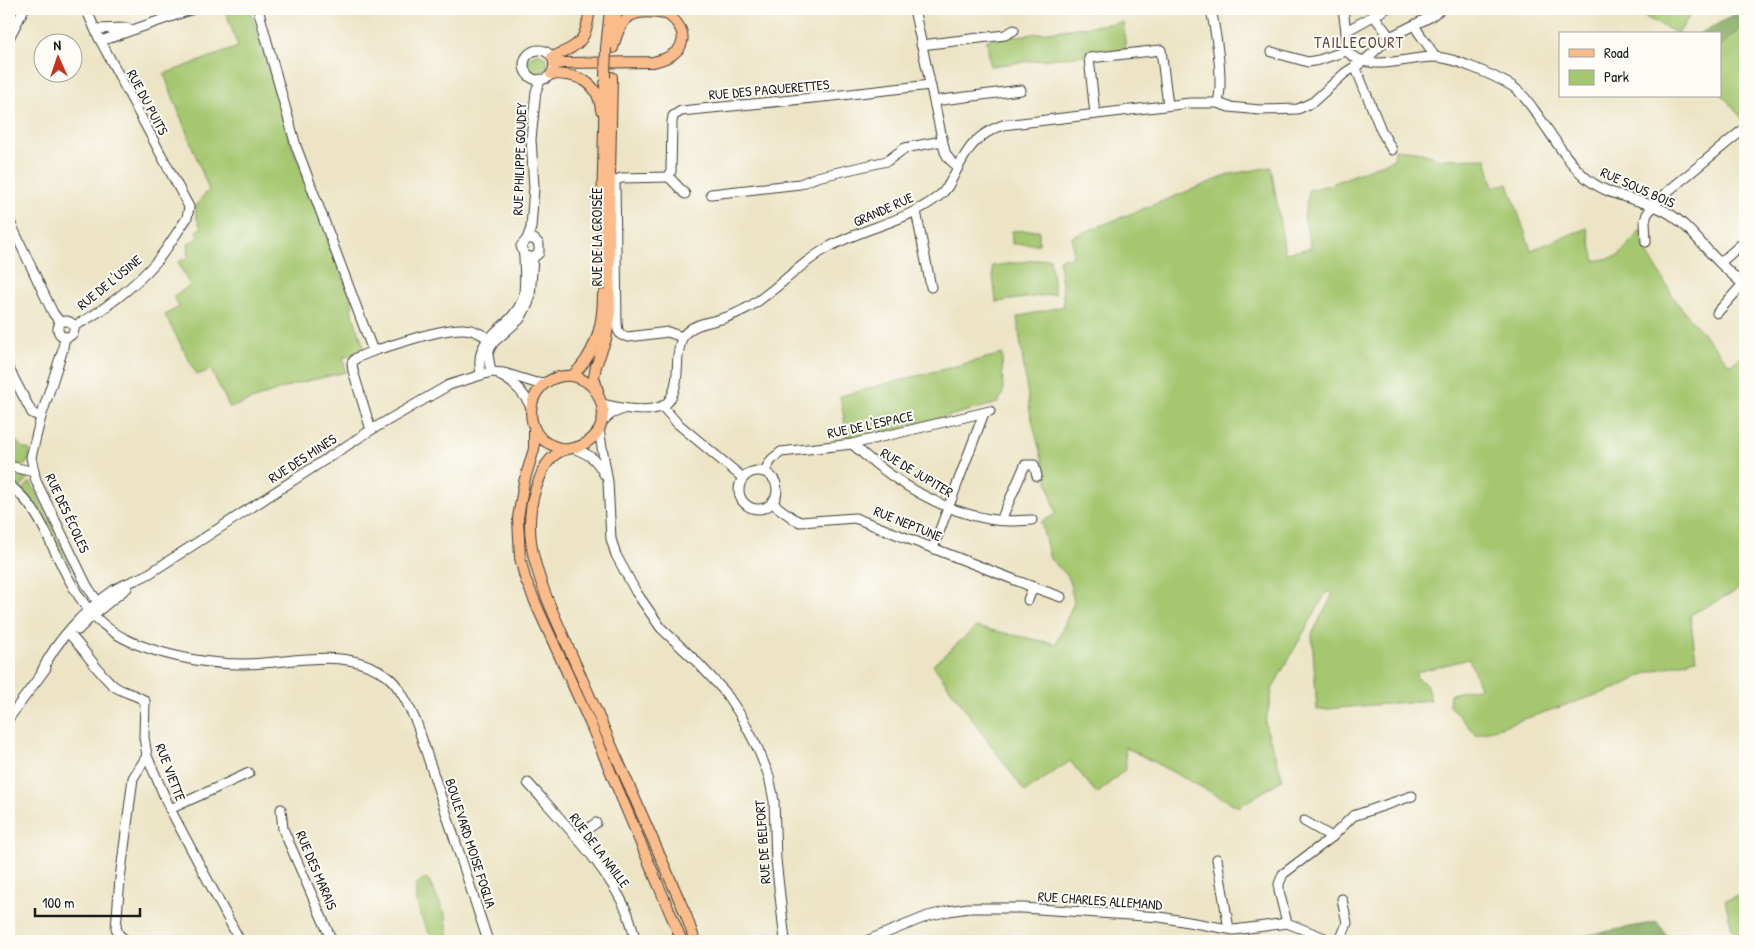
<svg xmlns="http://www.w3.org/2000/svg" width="1754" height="950" font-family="'Patrick Hand',sans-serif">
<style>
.green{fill:#a5c770;stroke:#607246}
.forest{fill:#84ac62;stroke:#50643f}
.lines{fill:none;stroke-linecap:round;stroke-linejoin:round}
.minor-casing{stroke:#3b3a35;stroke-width:11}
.major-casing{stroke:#3b3a35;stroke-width:12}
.minor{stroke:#fff;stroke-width:9}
.major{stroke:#fabc8b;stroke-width:10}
.major-bridge-casing{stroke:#3b3a35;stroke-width:12;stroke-linecap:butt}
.major-bridge{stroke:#fabc8b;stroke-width:10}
.labels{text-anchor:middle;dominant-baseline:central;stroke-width:4;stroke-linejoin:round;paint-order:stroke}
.street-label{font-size:14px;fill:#1c1c1c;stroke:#fdfcf7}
.quarter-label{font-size:16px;letter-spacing:1px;fill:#5f483e;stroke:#fdfcf7}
</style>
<rect width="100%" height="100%" fill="#fdfcf7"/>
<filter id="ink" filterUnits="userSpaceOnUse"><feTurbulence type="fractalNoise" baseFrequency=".02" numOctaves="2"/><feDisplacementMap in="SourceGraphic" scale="10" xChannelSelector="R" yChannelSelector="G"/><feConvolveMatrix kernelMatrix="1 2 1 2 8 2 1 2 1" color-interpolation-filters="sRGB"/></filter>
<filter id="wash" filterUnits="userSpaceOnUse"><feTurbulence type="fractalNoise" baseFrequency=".0096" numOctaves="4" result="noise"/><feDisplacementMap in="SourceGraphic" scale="20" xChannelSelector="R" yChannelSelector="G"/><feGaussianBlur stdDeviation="1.12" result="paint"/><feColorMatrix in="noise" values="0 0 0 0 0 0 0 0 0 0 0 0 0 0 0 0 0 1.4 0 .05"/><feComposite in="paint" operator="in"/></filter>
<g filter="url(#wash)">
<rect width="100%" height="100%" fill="#ece4c5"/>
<!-- green -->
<g class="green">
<path d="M225,9H250L293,149L353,304L351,310L365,350L343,358L346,372L295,384L230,408L211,370L197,375L165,315L179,307L173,296L190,286L178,262L189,257L187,252L189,243L199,237L196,231L201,228C192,208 194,205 209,190L164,74L238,47Z"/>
<polygon points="1632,9 1694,9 1678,34 1656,23"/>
<polygon points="1123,22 1126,50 990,66 987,40"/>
<polygon points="1745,27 1745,122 1720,92 1720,46 1732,35"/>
<circle cx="538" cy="64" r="10"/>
<polygon points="1395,149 1416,151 1439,159 1486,158 1493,186 1508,184 1531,250 1587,228 1595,261 1619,256 1641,229 1643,246 1678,304 1730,365 1744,355 1745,356 1745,586 1690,615 1696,659 1647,673 1617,688 1476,735 1449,705 1450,694 1480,687 1469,659 1417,672 1416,678 1426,684 1431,700 1317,710 1312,634 1333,594 1327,591 1273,687 1265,724 1283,779 1239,807 1125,747 1126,769 1097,794 1070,761 1025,792 933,665 976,627 1056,644 1074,602 1068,576 1050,559 1041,522 1056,514 1030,412 1017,317 1064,306 1059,259 1073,257 1072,237 1231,174 1271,167 1285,253 1311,248 1304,216 1309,190 1329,185 1394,159"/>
<polygon points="1039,230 1039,244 1012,244 1012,231"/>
<polygon points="1050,258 1055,294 996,302 992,266"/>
<polygon points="1002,354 1003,393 998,403 848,442 840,396"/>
<polygon points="16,441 23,448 30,450 28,462 23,466 9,461 9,456 15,456 16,449 11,448"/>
<polygon points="9,470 28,478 21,488 9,480"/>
<polygon points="29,483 31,483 70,562 66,563 39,510 23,490"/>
<path d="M424,878L429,881L446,916L449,941H435C423,925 414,904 416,884Z"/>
<polygon points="1745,894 1745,941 1735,941 1725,900"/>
</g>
<!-- forest -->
<g class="forest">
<polygon points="1740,9 1745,9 1745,27 1732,35 1720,46 1720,34 1699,34 1734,15"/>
<polygon points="1657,922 1669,938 1670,941 1556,941"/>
</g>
</g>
<g filter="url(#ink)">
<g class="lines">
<!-- minor casing -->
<g class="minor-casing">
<g id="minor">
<path d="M258,9L296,146L373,351C398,344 438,329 463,329C472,329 481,333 488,339"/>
<polyline points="914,9 945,152 949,159 958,167"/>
<path d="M1211,9C1216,34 1224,78 1218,103"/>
<path d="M1343,9L1346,31V51C1371,74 1405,57 1434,57C1453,57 1495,76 1512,86C1524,94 1531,106 1539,117C1554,138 1566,160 1585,177C1607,197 1640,198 1665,211C1687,223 1702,246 1720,263C1728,271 1737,279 1745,286"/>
<polyline points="1374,16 1390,37"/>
<path d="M1415,26C1420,37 1430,45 1434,57"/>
<polyline points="95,29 127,28"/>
<polyline points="1346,31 1386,9"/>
<polyline points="9,38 24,9"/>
<polyline points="101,41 193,9"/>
<polyline points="921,45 1005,35 1014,30"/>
<circle cx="539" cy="65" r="15"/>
<polyline points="1272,52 1308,62 1319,60 1346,51"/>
<polyline points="1355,66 1381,130 1392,150"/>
<polyline points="934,101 1021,90"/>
<polyline points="1095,114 1089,58 1161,50 1168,105"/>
<polyline points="669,177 671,171 672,122 673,116 681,111 833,96 930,85"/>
<polyline points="669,177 621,178 615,181 617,324 618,330 621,335 628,337 668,332 682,337"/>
<polyline points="669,177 685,194"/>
<polyline points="711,194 800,184 817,177 887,161 905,148 942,141"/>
<polyline points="916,211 931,287"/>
<polyline points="9,220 53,313 60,322"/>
<polyline points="527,239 534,239 539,244 539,253 533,258 524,255 521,246 527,239 531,228 534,187 531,139 536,91 541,79"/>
<polyline points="1646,242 1645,221 1647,214 1661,197 1745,128"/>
<polyline points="1720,263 1745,241"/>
<polyline points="1717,313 1743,284"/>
<circle cx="66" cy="329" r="8"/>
<path d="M74,326C100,314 137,284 156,262C168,248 177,232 187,218L189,207L99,38L86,9"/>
<polyline points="65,337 62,352 41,417 31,457 36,481 87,586 102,608"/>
<polyline points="9,369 32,413 41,417"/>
<polyline points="491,372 488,355 490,348 494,342 520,319 528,304 530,297 533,258"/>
<path d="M481,374C473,333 508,333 522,301C527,288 524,269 524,255"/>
<path d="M501,376C515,383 524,393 531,407"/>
<path d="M603,404C619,408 660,417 670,399C678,387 677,368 678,355C680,346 680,337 688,331C698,322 714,322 727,317C734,315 741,311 747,308C777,291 799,263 829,247C865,227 906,222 939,196C946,191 950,183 954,175C967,150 975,135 1003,125L1190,103H1218L1229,107L1260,110L1298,109L1313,102L1345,73L1364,61L1390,37L1430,17L1441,9"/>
<polyline points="663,407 677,423 743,478"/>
<polyline points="602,422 611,414 623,409"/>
<polyline points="371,430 353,371 352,363 356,358 373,351"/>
<polyline points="599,430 608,482 611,539 616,555 636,592 661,628 697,662 725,692 741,716 758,749 769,776 774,801 776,860 785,941"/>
<path d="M852,444C890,478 937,510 989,519C1003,522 1017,521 1032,520"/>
<path d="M573,448C590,455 596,458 604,474"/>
<polyline points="9,466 34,472"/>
<circle cx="758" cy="490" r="19"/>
<polyline points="764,472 772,459 781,452 852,444 990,411"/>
<path d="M9,485C28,499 39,517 49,539C71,584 87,626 139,645C172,657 207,664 243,664C290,664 346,645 387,676C401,687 409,707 417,724L488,941"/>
<polyline points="772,503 794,519 800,522 855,518 1033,587"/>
<polyline points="1001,520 1025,465 1034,465 1037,476"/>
<polyline points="933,548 984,413"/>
<polyline points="1028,600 1033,587 1061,597"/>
<polyline points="78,630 93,615 127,588"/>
<path d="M68,633C85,649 96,671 114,686C123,693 136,694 145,701L144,737L147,756L170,809L240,941"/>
<path d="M42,671C56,640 86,609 114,590C125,583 138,580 150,573L371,430L449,385L491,372L504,373L536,383L548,382"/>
<polyline points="9,718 46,668"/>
<path d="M528,783C561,820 607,866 627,912C631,921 633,932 636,941"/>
<polyline points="170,809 249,773"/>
<polyline points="281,809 283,829 332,941"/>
<polyline points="1304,821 1332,837"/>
<polyline points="576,837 596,823"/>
<polyline points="1217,859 1229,929"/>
<polyline points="1287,923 1279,891 1279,884 1283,874 1332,837 1353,816 1412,796"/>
<polyline points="127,941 119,935 116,928 120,879 133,778 147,756"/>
<polyline points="866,941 928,916 949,911 968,908 1023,908 1160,917 1234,930 1287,923 1332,941"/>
<polyline points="1340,941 1347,923 1342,899"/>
</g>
</g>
<!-- major casing -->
<g class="major-casing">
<g id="major">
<polyline points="613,34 617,9"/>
<polyline points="606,48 610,9"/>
<path d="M613,48C621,15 632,8 666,14"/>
<path d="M552,57C582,44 585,42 590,9"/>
<path d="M554,65L562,63L653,62C692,54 691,26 659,9"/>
<path d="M551,74C577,74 598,80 601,110"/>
<polyline points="603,278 602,213 605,83"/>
<path d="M572,376C595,355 603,326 603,295"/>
<polyline points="598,391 594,377 596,366 606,339 610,319 609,222 612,77"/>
<polyline points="534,429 534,449 524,482 518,518 520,558 525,578 539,611 590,723 682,941"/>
<path d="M564,449C556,447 549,445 543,440C523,422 529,387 555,378C595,364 622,421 586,443C576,450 564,447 555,455C547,461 542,471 539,480C520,524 534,567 551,608L686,915L695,941"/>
</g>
</g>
<!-- minor -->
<use href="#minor" class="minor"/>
<!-- major -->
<use href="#major" class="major"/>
<!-- major-bridge casing -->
<g class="major-bridge-casing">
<polyline id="major-bridge" points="605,77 606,48"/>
</g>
<!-- major-bridge -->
<use href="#major-bridge" class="major-bridge"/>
</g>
</g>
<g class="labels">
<!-- street labels -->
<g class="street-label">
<text transform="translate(769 89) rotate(-5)">RUE DES PAQUERETTES</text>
<text transform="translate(148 102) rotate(62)">RUE DU PUITS</text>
<text transform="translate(519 159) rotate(-88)">RUE PHILIPPE GOUDEY</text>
<text transform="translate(1638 187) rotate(24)">RUE SOUS BOIS</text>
<text transform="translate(883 209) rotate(-24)">GRANDE RUE</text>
<text transform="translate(596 237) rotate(-90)">RUE DE LA CROISÉE</text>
<text transform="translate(109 282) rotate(-39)">RUE DE L'USINE</text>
<text transform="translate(870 424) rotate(-12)">RUE DE L'ESPACE</text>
<text transform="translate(302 458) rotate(-33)">RUE DES MINES</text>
<text transform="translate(917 472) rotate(31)">RUE DE JUPITER</text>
<text transform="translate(68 513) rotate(65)">RUE DES ÉCOLES</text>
<text transform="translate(908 523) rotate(22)">RUE NEPTUNE</text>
<text transform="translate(171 772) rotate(69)">RUE VIETTE</text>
<text transform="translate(762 842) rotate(-94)">RUE DE BELFORT</text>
<text transform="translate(471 843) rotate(72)">BOULEVARD MOISE FOGLIA</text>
<text transform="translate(600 850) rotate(53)">RUE DE LA NAILLE</text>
<text transform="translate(317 870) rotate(67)">RUE DES MARAIS</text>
<text transform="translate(1100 900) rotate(4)">RUE CHARLES ALLEMAND</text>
</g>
<!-- quarter labels -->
<g class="quarter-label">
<text x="1359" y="42">TAILLECOURT</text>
</g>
</g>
<!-- margin -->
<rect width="1754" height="950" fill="none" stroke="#fdfcf7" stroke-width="30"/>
<!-- legend -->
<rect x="1559" y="32" width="162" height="65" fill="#fdfcf7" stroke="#a3a29f"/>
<rect x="1569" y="49" width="25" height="8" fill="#fabc8b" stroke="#a3a29f"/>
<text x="1604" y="58" font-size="15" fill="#1c1c1c">Road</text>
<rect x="1569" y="70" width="25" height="15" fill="#a5c770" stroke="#a3a29f"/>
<text x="1604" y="82" font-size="15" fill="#1c1c1c">Park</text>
<!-- north arrow -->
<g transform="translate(58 58) rotate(357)"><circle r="24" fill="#fdfcf7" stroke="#a3a29f"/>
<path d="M0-4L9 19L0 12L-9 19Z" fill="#c8321e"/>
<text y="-8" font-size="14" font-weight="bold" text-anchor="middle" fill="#1c1c1c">N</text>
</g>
<!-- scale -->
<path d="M35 908v8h105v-8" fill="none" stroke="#1c1c1c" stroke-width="2.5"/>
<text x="42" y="908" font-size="15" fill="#1c1c1c" stroke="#fdfcf7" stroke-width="4" paint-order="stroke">100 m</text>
</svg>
